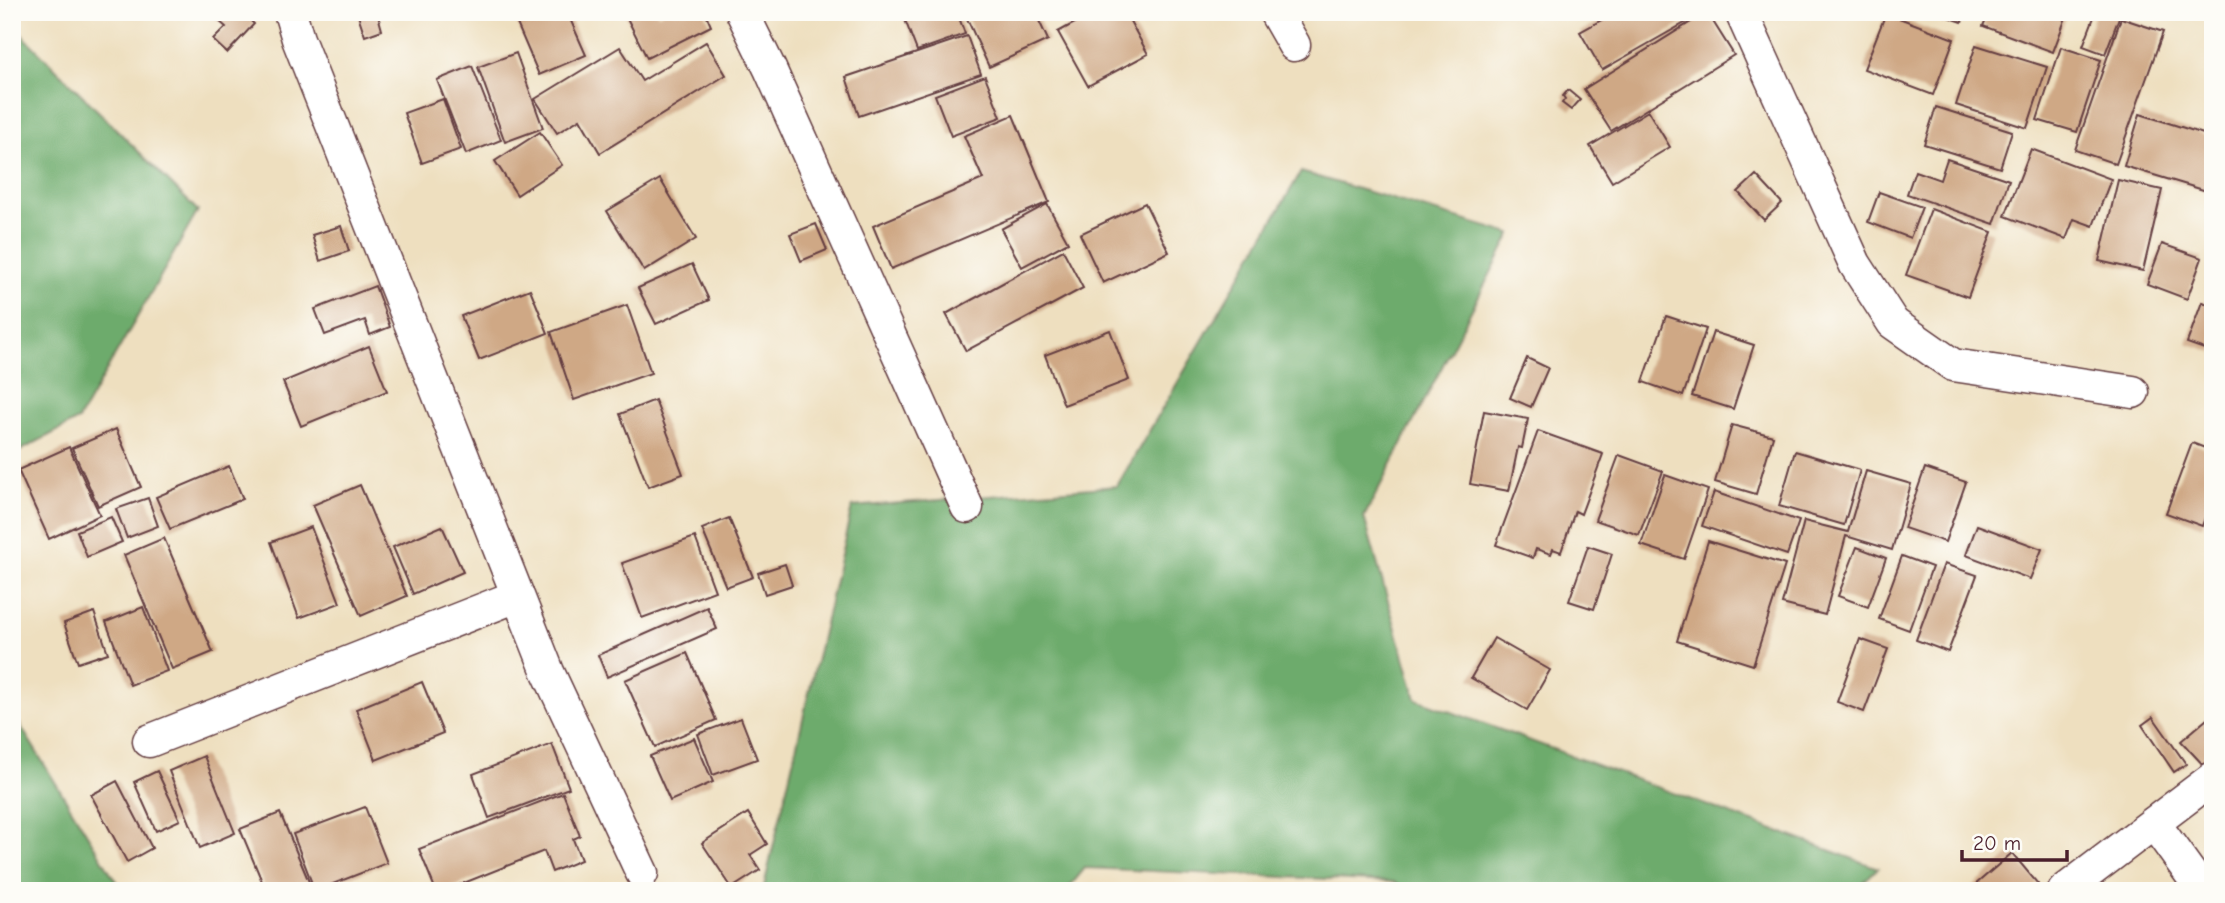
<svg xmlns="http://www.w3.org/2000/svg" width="2225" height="903" font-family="'Comic Neue',sans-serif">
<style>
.forest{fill:#6dab6c;stroke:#5c654c;stroke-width:2}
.building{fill:#cfa885}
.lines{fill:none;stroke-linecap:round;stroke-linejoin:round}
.minor-casing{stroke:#633c41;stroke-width:35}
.minor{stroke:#fff;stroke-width:32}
</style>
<rect width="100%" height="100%" fill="#fdfcf7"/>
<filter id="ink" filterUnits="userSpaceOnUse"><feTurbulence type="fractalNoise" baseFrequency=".0143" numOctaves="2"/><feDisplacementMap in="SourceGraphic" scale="14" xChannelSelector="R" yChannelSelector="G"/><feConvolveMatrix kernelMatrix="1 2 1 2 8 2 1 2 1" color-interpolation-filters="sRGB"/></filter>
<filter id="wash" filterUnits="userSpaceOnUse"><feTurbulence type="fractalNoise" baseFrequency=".00686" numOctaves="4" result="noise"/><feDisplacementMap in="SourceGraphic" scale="28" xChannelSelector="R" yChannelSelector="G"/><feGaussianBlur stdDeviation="1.57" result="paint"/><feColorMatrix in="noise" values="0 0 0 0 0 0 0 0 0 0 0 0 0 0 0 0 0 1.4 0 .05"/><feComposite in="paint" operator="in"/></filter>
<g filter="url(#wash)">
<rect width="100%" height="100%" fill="#eedfbf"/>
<!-- forest -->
<g class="forest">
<polygon points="12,25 198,211 78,420 12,455"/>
<polygon points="1301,172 1511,234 1364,517 1416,699 1878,868 1854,891 1409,891 1394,882 1085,868 1066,891 763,891 852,507 1117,486"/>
<polygon points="12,712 122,891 12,891"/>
</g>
<g id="blocks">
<!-- building -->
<g class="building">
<polygon points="212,12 242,12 254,24 227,53 213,40 226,27 211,14"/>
<polygon points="357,12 377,12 382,30 365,36"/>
<polygon points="512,12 567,12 586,55 539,75"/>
<polygon points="624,12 657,12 658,15 664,12 705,12 711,26 647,58"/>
<polygon points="902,12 957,12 965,34 917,51"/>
<polygon points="964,12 1035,12 1048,40 989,67"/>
<polygon points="1095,12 1125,12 1148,54 1088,86 1058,32"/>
<polygon points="1616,12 1704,12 1602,70 1580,32"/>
<polygon points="1707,12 1734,55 1611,131 1584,89"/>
<polygon points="1934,12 1966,12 1962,22"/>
<polygon points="1989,12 2068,12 2053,52 1983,26"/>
<polygon points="2096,12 2121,12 2105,54 2083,46"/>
<polygon points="1886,13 1954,39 1933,95 1864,69"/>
<polygon points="2121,18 2163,32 2116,164 2075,150"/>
<polygon points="967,36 981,74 859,116 846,77"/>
<polygon points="706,42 726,75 600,153 580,119 557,133 535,99 620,47 642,81"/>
<polygon points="1976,45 2047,67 2027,128 1956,105"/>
<polygon points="2061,47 2101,60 2077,132 2037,120"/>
<polygon points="516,53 543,128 505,142 478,67"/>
<polygon points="472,66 501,140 466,154 437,80"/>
<polygon points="985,76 1001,117 951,136 935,95"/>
<polygon points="1568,90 1580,100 1571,110 1562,103 1565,99 1563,96"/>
<polygon points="443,99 461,149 422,163 404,113"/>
<polygon points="1936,107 2012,131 2000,168 1924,144"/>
<polygon points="1648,111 1670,147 1612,182 1590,146"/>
<polygon points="2140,114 2213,137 2213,183 2210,192 2124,166"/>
<polygon points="1013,115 1049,202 891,269 873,226 983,179 964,136"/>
<polygon points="540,132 562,165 517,195 495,161"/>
<polygon points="2031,149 2111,179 2093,226 2074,219 2066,239 2005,216"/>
<polygon points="1947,159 2009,180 1994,224 1907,194 1915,171 1940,180"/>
<polygon points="1756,175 1782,203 1764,220 1738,192"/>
<polygon points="660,179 696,239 644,271 607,211"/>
<polygon points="2118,180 2162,190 2143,271 2099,261"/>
<polygon points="1879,192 1922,207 1910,238 1868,222"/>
<polygon points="1145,203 1169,252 1103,283 1080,234"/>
<polygon points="1047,204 1068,242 1022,267 1001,229"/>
<polygon points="1931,209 1992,232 1968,297 1906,275"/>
<polygon points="816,224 827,250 801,261 790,234"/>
<polygon points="341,226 349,251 320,261 312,235"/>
<polygon points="2162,244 2202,258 2187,299 2147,284"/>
<polygon points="1063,250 1083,288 966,351 946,314"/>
<polygon points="692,264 709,300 656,324 638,288"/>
<polygon points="375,286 390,327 370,335 365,320 325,335 315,309"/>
<polygon points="530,289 548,333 479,360 461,316"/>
<polygon points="2202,302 2213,306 2213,352 2187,343"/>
<polygon points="627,305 651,373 574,400 551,332"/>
<polygon points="1666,316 1706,329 1683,396 1643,382"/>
<polygon points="1110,330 1129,380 1064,405 1045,355"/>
<polygon points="1713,332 1754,345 1733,409 1692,396"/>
<polygon points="369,346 387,391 301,426 283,382"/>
<polygon points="1527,358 1548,368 1531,407 1510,398"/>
<polygon points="655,400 683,474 648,487 620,414"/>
<polygon points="1484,411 1528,419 1522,448 1518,447 1509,491 1470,484"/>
<polygon points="1732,425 1773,436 1756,494 1715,482"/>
<polygon points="116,429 141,487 98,506 72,448"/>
<polygon points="1538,431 1603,454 1581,514 1575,511 1561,552 1553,549 1551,554 1536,549 1533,558 1496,545"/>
<polygon points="2192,443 2213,451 2213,496 2202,526 2166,513"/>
<polygon points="69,447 100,515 49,539 18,470"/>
<polygon points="1795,451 1860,470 1844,525 1779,506"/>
<polygon points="1619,455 1663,471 1639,535 1595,520"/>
<polygon points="229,466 243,499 170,529 156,497"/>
<polygon points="1925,468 1966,482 1945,542 1904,528"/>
<polygon points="1866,471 1911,484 1892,550 1846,536 1825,615 1782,604 1804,521 1848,532"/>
<polygon points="1665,475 1708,490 1684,559 1641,545"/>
<polygon points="360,485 407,596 361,616 313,505"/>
<polygon points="1714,492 1799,521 1787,555 1702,526"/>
<polygon points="148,498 158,526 127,538 116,509"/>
<polygon points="111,517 122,542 87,557 77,531"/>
<polygon points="729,518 753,577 726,587 702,529"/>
<polygon points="1977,525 2042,549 2030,579 1966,555"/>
<polygon points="442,526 463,572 413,594 393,547"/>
<polygon points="311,527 340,603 299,618 271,542"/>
<polygon points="695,537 715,591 642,618 622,563"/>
<polygon points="164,538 213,652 172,669 124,555"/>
<polygon points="1708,541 1785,565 1753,665 1677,641"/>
<polygon points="1588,546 1612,554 1594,609 1569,601"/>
<polygon points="1857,547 1886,558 1868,607 1838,596"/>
<polygon points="1902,556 1932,567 1909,630 1879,619"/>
<polygon points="785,564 792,585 765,594 758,573"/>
<polygon points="1944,564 1977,575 1948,652 1916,640"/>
<polygon points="143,607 167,671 130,685 106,622"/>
<polygon points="707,607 717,629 607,677 598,655"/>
<polygon points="94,612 108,653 78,663 64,623"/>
<polygon points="1494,638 1550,670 1527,710 1471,678"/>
<polygon points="1860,639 1888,649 1864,712 1837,702"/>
<polygon points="687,653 716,720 655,747 625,680"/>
<polygon points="422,682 443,733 376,760 356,709"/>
<polygon points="2213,714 2213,762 2206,768 2181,741"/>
<polygon points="2153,717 2186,764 2174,772 2142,725"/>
<polygon points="741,718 757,759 713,775 698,734"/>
<polygon points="694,738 713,782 670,801 650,756"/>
<polygon points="552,744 569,788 489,818 473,774"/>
<polygon points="204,756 235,833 200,848 169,771"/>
<polygon points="157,771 180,820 156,831 134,782"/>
<polygon points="117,781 152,848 127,862 91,795"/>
<polygon points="563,793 580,836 573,839 581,860 552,872 544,851 444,891 436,891 419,849"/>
<polygon points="365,807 387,863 315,891 293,834"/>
<polygon points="280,813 312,889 309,891 266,891 240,829"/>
<polygon points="748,813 767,844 750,855 760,870 732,888 702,843"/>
<polygon points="2012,853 2038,884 2029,891 1968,891"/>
</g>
</g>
</g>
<g filter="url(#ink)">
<use href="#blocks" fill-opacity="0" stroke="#633c41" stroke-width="2"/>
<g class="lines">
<!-- minor casing -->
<g class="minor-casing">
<g id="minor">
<polyline points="290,12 298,39 548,672 642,873"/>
<polyline points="742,12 770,69 967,507"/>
<polyline points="1275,12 1294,45"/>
<polyline points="1741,12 1855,264 1893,323 1953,365 2133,392"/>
<polyline points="149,741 517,596"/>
<polyline points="2154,823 2203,891"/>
<polyline points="2064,891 2213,778"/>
</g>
</g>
<!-- minor -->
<use href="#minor" class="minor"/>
</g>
</g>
<!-- margin -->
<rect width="2225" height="903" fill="none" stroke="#fdfcf7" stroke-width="42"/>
<!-- scale -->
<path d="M1962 850v10h105v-10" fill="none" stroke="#4a1f2b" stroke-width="3.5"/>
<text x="1973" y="850" font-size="21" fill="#4a1f2b" stroke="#fdfcf7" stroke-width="5" paint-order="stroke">20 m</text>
</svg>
